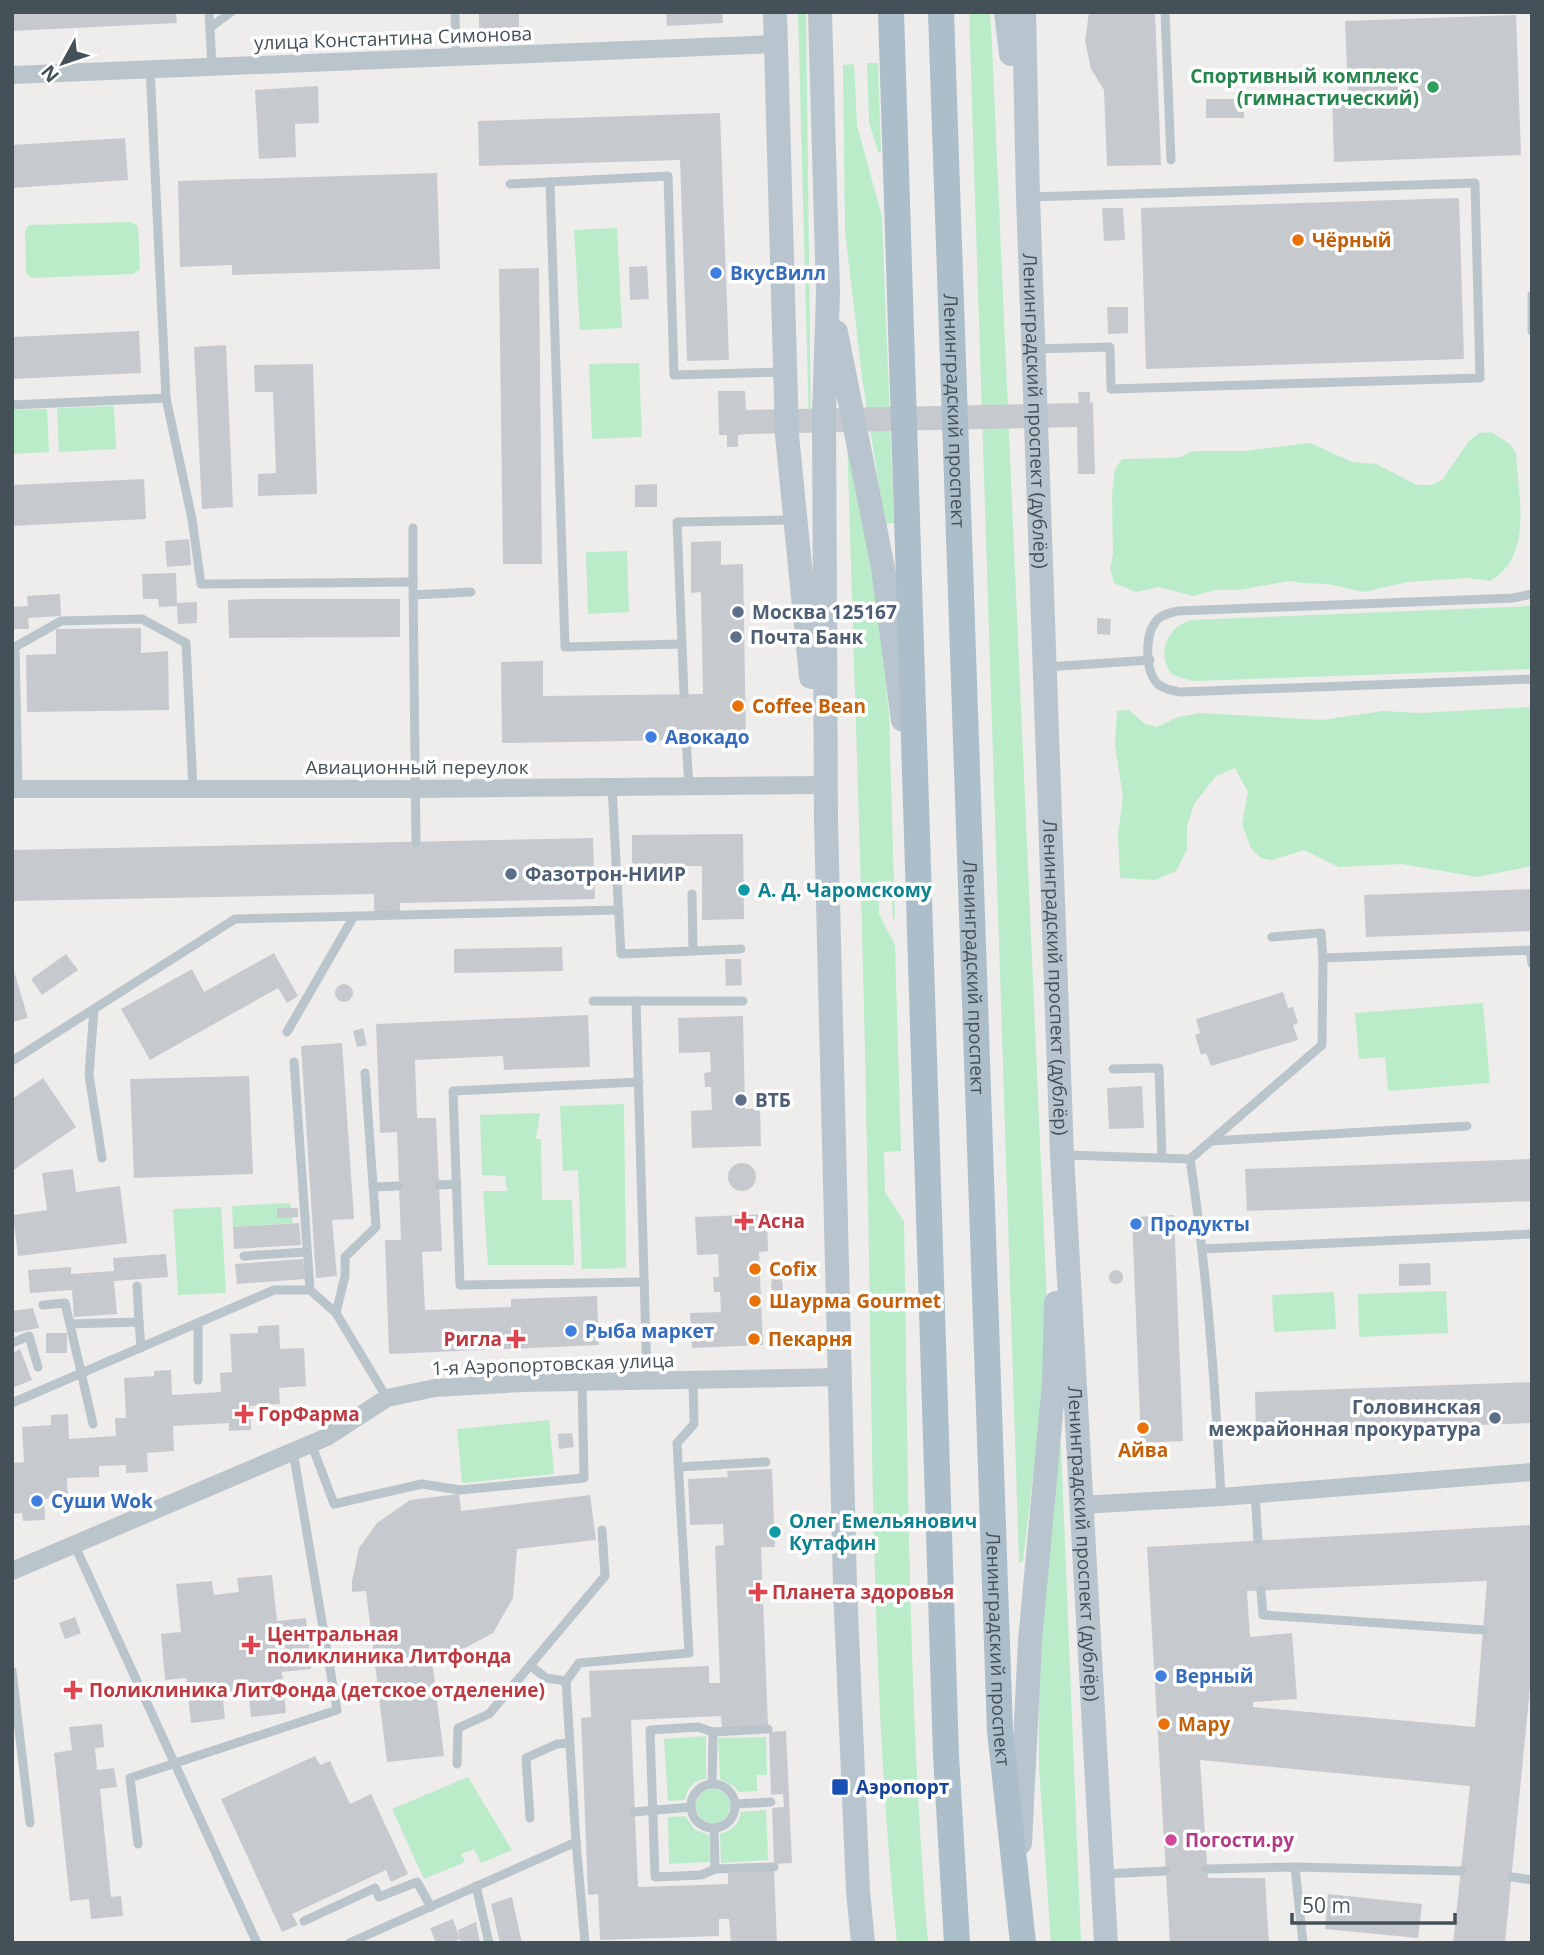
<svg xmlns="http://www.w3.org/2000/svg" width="1544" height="1955" font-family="'Open Sans',sans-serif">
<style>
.green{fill:#baecc9}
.building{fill:#c6cacf;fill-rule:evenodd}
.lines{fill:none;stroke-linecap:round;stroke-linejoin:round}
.service{stroke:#bac5cb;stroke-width:9}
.minor{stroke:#bac5cb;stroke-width:18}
.secondary{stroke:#b8c5ce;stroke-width:24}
.primary{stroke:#acbeca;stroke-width:26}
.leisure-dot{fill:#2e9e5b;stroke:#fff;stroke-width:2.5}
.food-dot{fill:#e8710a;stroke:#fff;stroke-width:2.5}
.shop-dot{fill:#3f7fe0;stroke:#fff;stroke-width:2.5}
.service-dot{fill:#5c6f8a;stroke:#fff;stroke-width:2.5}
.culture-dot{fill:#0f9aa8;stroke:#fff;stroke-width:2.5}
.health-dot{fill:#e0444e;stroke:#fff;stroke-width:2.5}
.transit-dot{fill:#1a4fb4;stroke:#fff;stroke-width:2.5}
.hotel-dot{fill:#d1479c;stroke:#fff;stroke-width:2.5}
.labels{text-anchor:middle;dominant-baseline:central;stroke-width:7;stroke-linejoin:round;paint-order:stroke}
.street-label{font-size:19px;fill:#455158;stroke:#fff}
.leisure-label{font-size:19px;font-weight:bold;fill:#27864d;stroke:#fff;text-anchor:end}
.food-label{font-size:19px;font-weight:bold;fill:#c56008;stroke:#fff;text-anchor:start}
.shop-label{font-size:19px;font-weight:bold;fill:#366cbe;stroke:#fff;text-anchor:start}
.service-label{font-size:19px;font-weight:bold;fill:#4e5e75;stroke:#fff;text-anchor:start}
.culture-label{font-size:19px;font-weight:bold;fill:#0d838f;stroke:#fff;text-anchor:start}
.health-label{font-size:19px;font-weight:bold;fill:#be3a42;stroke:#fff;text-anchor:start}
.transit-label{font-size:19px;font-weight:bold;fill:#164399;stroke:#fff;text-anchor:start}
.hotel-label{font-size:19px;font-weight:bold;fill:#b23c85;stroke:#fff;text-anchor:start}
</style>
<rect width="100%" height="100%" fill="#efecec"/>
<!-- green -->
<g class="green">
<polygon points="798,12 806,12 811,425 809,425"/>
<polygon points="969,12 990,12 992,45 1047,1302 1044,1382 1023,1561 1019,1563"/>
<polygon points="867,63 878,63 881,152 878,152 869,122"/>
<polygon points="854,64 857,125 882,217 894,523 885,524 862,377 845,231 843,65"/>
<polygon points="131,222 138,226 140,269 133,274 31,278 26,272 25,231 29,225"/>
<polygon points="617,228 622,328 580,330 574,230"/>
<polygon points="639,363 642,437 592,439 589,364"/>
<polygon points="114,406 116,449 59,452 57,408"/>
<polygon points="47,409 49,452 12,454 12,410"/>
<path d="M1491,432L1510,444L1516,453C1518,496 1534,556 1490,581L1467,578L1407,582L1364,592L1328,584L1303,583L1289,581L1239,590H1215L1193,596L1159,587L1136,592L1114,583L1110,568L1113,555L1112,495L1115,469L1122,459L1167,458L1180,457L1193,451H1244L1310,443L1352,462L1376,464L1417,485H1431L1442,480L1469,441L1479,433Z"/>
<path d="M847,434L876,590L889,713L895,919H893L891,881H878L879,914L895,945L901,1151L884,1152L885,1192L904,1221C908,1462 908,1703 928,1943H897C870,1681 873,1417 867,1155C863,915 854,674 847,434Z"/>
<polygon points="627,551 629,612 588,614 586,552"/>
<path d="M1532,606V669L1193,681L1173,675C1155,655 1167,627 1191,620Z"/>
<polygon points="1532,707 1532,866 1477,877 1402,864 1339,867 1304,850 1272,860 1260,858 1251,848 1242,824 1248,792 1235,768 1216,776 1194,804 1187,827 1187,850 1176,871 1155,880 1120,878 1118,833 1123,797 1115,745 1117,711 1129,710 1145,724 1157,727 1178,717 1201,713 1322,720 1383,711 1419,713"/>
<polygon points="1483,1003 1490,1083 1388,1091 1385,1057 1359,1059 1355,1013"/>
<polygon points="624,1104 626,1268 582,1269 578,1170 563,1171 560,1106"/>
<polygon points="540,1113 536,1139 541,1139 542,1200 572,1200 574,1265 488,1265 483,1191 507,1191 505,1176 482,1175 480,1115"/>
<polygon points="290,1203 291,1208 277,1208 292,1217 293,1223 233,1227 232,1206"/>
<polygon points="221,1207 226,1293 178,1295 173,1209"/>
<polygon points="1446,1291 1448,1333 1359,1337 1358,1294"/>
<polygon points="1334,1292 1336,1329 1274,1332 1272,1295"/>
<polygon points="549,1420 554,1474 462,1483 457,1429"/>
<polygon points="1056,1446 1061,1446 1081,1943 1051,1943 1039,1768 1038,1644"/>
<path d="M706,1736V1779C693,1780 687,1788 685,1800L668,1801L664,1739Z"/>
<polygon points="766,1737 767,1775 757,1775 757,1791 739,1792 734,1786 720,1779 718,1738"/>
<polygon points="468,1777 512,1850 481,1863 474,1849 461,1854 465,1862 424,1879 392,1809"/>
<circle cx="713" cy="1806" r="17"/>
<path d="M766,1810L768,1860L721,1863L720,1834C732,1830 739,1825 741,1812Z"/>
<polygon points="685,1816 695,1830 709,1835 710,1862 669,1864 668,1817"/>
</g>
<!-- building -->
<g class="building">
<polygon points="12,12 176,12 177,23 12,31"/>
<polygon points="479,12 519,12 519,28 479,29"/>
<polygon points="666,12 722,12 723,23 667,26"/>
<polygon points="1089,12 1155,12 1161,165 1107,166 1104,90 1091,69 1085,41"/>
<polygon points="1516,15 1521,155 1334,162 1332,94 1348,94 1345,21"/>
<polygon points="318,86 319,123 295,124 296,157 259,159 255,90"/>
<rect x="1206" y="99" width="38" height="19"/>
<polygon points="720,113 729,360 687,361 680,160 479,166 478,121"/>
<polygon points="125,138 128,180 12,188 12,145"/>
<polygon points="437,173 440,269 232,275 232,265 180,267 178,181"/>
<polygon points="1459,198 1464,359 1146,369 1141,208"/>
<polygon points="1102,208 1123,208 1125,240 1104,241"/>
<polygon points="647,266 649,299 630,300 629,267"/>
<polygon points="539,268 542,564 503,564 499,269"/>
<polygon points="1107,307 1128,307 1128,333 1108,334"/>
<polygon points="139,331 141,373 12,379 12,337"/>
<polygon points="226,345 233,507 202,509 194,347"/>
<polygon points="313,364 317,494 258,496 258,474 276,473 273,392 255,392 254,365"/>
<polygon points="718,391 745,391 746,410 1079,403 1078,392 1090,392 1090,403 1093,402 1095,474 1078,474 1077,427 747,434 738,435 738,447 727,447 727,435 719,435"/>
<polygon points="144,479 146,519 12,526 12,485"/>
<polygon points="657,484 657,507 635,507 635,485"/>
<polygon points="189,539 191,565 167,567 165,541"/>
<polygon points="721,541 721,565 743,564 746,739 502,743 501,662 543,661 543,696 703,694 701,592 691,593 691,542"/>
<polygon points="176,573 177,603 197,602 197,623 178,624 177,606 159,607 158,599 143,599 142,574"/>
<polygon points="60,594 61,616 28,618 29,629 12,629 12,607 28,606 27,596"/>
<polygon points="250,599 400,599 400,637 229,638 228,600"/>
<polygon points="1097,618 1111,619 1110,635 1097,634"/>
<polygon points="141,628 141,653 168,651 169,710 27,712 26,655 56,654 56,629"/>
<polygon points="743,834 744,919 702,920 702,866 682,866 682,876 632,876 632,835"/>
<polygon points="593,838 595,899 400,903 400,913 374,913 374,894 12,901 12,850"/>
<polygon points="1532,889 1532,931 1366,937 1364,895"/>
<polygon points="562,947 563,971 454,973 454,949"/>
<polygon points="274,953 298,996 287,1003 278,988 150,1060 121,1009 192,969 204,992"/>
<polygon points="66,954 78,970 42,995 31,979"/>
<polygon points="725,959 741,959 742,985 726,986"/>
<polygon points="12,964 28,1018 12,1022"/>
<circle cx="344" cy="993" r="9"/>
<polygon points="1283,992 1288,1008 1293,1007 1298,1023 1293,1025 1298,1040 1211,1066 1206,1053 1201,1055 1195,1035 1200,1033 1196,1019"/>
<polygon points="588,1015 590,1067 504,1070 503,1056 415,1060 417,1118 436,1118 442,1251 422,1252 425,1310 511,1307 511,1299 597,1296 599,1345 389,1354 385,1240 401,1240 397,1132 380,1133 376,1024"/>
<polygon points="743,1016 745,1109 760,1108 761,1146 692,1148 691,1111 712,1110 711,1087 705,1087 704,1073 711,1072 710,1052 679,1053 678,1018"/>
<polygon points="363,1028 367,1045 357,1047 353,1031"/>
<polygon points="342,1043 354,1219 332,1220 337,1276 316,1278 301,1046"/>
<polygon points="249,1076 253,1174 134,1178 130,1079"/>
<polygon points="43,1078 76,1127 12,1171 12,1099"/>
<polygon points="1142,1086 1144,1128 1109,1129 1107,1088"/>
<polygon points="1532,1159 1532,1201 1247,1211 1245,1169"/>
<circle cx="742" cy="1177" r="14"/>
<polygon points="73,1169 76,1192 120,1186 127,1243 18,1256 13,1215 47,1210 42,1173"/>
<polygon points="277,1208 298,1208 298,1217 277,1218"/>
<polygon points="767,1214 768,1251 759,1252 763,1345 692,1348 690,1313 721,1312 720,1292 714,1292 713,1277 719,1277 718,1254 697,1255 695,1217"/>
<polygon points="1174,1215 1183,1441 1141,1443 1132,1217"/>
<polygon points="299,1223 301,1245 234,1249 233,1227"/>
<polygon points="166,1254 168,1277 114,1281 117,1314 74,1317 72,1290 30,1293 28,1270 71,1267 71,1274 114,1271 113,1258"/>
<polygon points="303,1259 305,1279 237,1284 235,1264"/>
<polygon points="1430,1263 1431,1285 1399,1286 1399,1264"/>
<circle cx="1116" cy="1277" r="7"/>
<polygon points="776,1276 781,1278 783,1285 782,1292 778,1295 773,1293 771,1286 772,1279"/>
<polygon points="33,1308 39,1328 12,1333 12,1311"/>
<polygon points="279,1325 280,1349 304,1348 306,1386 279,1388 280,1404 250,1406 251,1430 229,1431 229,1423 173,1426 174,1451 147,1453 148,1472 126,1473 126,1465 99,1466 99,1477 67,1478 68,1498 44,1499 45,1520 23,1521 22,1513 12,1514 12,1463 24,1462 22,1427 51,1425 51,1415 68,1414 69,1439 116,1436 115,1418 126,1418 124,1378 154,1376 154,1371 171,1370 172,1395 221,1392 220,1373 232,1372 230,1334 258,1333 258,1326"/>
<rect x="46" y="1333" width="21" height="20"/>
<polygon points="20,1349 32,1380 12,1388 12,1353"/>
<polygon points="1532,1382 1532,1423 1256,1433 1255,1392"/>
<polygon points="572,1433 574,1447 559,1449 558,1434"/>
<polygon points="772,1469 775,1547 761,1547 768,1726 722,1727 721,1716 631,1720 638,1887 728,1884 728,1873 774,1871 777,1943 731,1943 729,1919 719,1919 719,1936 600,1940 598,1894 588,1895 585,1816 581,1718 591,1717 589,1671 709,1666 709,1683 720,1683 715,1546 724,1545 723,1524 690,1525 688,1479 728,1477 727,1471"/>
<polygon points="459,1494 461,1511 590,1495 596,1540 517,1549 513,1598 493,1633 465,1648 431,1653 444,1756 387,1762 366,1591 352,1592 352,1581 359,1548 377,1523 410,1500"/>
<path d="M1532,1525V1667L1505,1943H1453L1470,1786L1200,1760L1208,1878H1265L1269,1943H1170L1147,1547ZM1487,1581L1475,1727L1253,1707V1702L1297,1699L1292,1633L1250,1637L1247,1591Z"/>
<polygon points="272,1575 277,1621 306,1618 311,1669 282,1672 286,1713 251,1717 249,1698 223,1700 225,1719 191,1723 186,1678 165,1680 161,1634 181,1632 176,1584 212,1581 214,1595 239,1592 237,1578"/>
<polygon points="75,1617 81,1633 65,1639 59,1623"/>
<polygon points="102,1724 104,1747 95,1748 97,1770 114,1768 117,1787 100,1789 111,1897 121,1896 123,1916 91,1919 89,1899 70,1901 54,1753 72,1750 69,1727"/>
<polygon points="786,1731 792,1863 774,1864 772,1808 784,1807 783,1794 771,1795 769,1732"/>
<polygon points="315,1756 320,1765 330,1761 350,1804 371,1794 408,1874 391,1882 386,1870 292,1914 298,1925 282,1932 221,1799"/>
<polygon points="1328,1894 1422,1904 1418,1938 1325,1929"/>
<polygon points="512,1897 522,1943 500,1943 491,1904"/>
<polygon points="453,1919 460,1939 458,1930 476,1922 480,1943 461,1943 460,1939 451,1943 436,1943 430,1928"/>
</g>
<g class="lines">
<!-- service -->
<g class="service">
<polyline points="209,12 212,66"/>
<polyline points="455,12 456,56"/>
<polyline points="1165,12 1171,160"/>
<polyline points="211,27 231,12"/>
<polyline points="150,68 166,398 192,519 201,584 413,582 416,843"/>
<polyline points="550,182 565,647 681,644"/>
<polyline points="510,184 668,176 674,375 784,372"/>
<polyline points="1030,197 1475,183 1480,378 1111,389 1110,347 1034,349"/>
<polyline points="1532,295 1532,331"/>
<polyline points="12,405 166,398"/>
<polyline points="413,528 413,582"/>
<path d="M1532,594L1513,598L1178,611C1170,613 1163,614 1157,620C1144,634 1145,672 1158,684C1165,690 1172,690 1180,692L1532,679"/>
<polyline points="413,595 471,592"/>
<polyline points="1047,667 1150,660"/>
<polyline points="684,694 677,522 794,520"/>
<polyline points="686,740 689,787"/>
<polyline points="612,788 621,954 741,949"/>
<polyline points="18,789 15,647 61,621 142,619 186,643 193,789"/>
<polyline points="692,894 693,951"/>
<polyline points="1272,937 1321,933 1323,958"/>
<polyline points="593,1001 636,1001"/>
<polyline points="94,1009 89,1075 102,1158"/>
<polyline points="287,1032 354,916"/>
<polyline points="12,1061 235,919 619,910"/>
<polyline points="294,1062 310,1290"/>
<polyline points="1113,1069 1159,1068 1162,1158"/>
<polyline points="639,1082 453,1091 460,1285 644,1282"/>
<polyline points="1211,1141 1467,1126"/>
<path d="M1065,1155L1190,1159C1207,1271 1215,1383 1221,1497"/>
<polyline points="1190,1159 1322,1045 1323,958 1530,950 1532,964"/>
<polyline points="439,1185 457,1184"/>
<polyline points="373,1187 399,1186"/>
<polyline points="1203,1249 1532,1234"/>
<polyline points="244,1256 307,1252"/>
<polyline points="137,1286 139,1322"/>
<polyline points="43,1305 65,1303 93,1424"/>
<polyline points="336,1313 345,1276 345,1257 376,1227 365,1073"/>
<polyline points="198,1323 198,1380"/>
<polyline points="70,1324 139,1322 141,1348"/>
<polyline points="12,1343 29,1336 38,1367"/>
<polyline points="647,1380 636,1001 743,1001"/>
<polyline points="12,1403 274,1290 310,1290 336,1313 387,1398"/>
<polyline points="311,1443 334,1504 422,1484 460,1490 584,1478 582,1382"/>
<polyline points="679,1467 766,1462"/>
<polyline points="1255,1494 1258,1540"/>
<polyline points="74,1544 257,1943"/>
<polyline points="1261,1590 1263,1615 1484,1630"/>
<polyline points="531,1666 546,1678 566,1681"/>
<polyline points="12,1671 30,1823"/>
<polyline points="713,1732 768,1729"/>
<polyline points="457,1764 458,1728 489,1714 605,1576 602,1530"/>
<polyline points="712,1784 713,1732 698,1727 650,1730 655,1877 701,1875 715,1869 714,1828"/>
<circle cx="713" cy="1806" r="22"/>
<polyline points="735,1804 771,1802"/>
<polyline points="634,1812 691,1807"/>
<polyline points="530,1818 526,1758 557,1744 569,1743"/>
<polyline points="138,1844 130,1778 337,1710 293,1451"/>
<polyline points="1295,1867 1303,1943"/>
<polyline points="715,1869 774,1867"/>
<polyline points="1207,1869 1295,1867 1462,1871"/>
<polyline points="1103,1874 1166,1871"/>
<polyline points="1512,1877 1532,1880"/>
<polyline points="476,1886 489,1943"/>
<polyline points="304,1921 375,1888 379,1897 417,1882 431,1907"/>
<polyline points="349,1943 576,1842"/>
<polyline points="585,1943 576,1842 566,1681 579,1663 689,1653 677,1443 694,1424 693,1380"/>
</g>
<!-- minor -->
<g class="minor">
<polyline points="12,75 776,44"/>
<polyline points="12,789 416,789 822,785"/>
<polyline points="1081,1505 1221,1497 1532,1472"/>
<polyline points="12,1571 327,1437 387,1398 435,1388 522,1383 841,1377"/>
</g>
<!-- secondary -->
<g class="secondary">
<polyline points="775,12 787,435 811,677"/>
<polyline points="820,12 828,293 824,415 826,821 845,1587 858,1891 863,1943"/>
<polyline points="1006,12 1011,54"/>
<path id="s1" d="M1024,12L1028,197L1062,1155L1106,1943"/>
<polyline points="836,332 883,568 903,720"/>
<polyline points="1020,1843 1030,1641 1054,1382 1056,1303"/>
</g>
<!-- primary -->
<g class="primary">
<polyline points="891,12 946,1755 957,1943"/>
<path id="s2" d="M941,12L1000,1731L1023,1943"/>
</g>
</g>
<!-- markers -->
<circle class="leisure-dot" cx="1433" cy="87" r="7"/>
<g class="food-dot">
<circle cx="1298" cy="240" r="7"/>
<circle cx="738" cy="706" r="7"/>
<circle cx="755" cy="1269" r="7"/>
<circle cx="755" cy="1301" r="7"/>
<circle cx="754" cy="1339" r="7"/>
<circle cx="1143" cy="1428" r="7"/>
<circle cx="1164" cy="1724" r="7"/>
</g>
<g class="shop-dot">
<circle cx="716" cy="273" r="7"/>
<circle cx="651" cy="737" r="7"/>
<circle cx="1136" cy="1224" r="7"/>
<circle cx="571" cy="1331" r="7"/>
<circle cx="37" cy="1501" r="7"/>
<circle cx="1161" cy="1676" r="7"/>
</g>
<g class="service-dot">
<circle cx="738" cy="612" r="7"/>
<circle cx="736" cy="637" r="7"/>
<circle cx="511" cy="874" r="7"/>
<circle cx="741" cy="1100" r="7"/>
<circle cx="1495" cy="1418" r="7"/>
</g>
<g class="culture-dot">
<circle cx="744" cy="890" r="7"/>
<circle cx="775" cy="1532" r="7"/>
</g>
<g class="health-dot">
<path d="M740.5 1210.5h7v7h7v7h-7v7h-7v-7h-7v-7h7z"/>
<path d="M512.5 1328.5h7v7h7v7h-7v7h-7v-7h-7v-7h7z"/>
<path d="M240.5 1403.5h7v7h7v7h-7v7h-7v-7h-7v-7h7z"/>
<path d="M754.5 1581.5h7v7h7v7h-7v7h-7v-7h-7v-7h7z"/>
<path d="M247.5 1634.5h7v7h7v7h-7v7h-7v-7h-7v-7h7z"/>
<path d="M69.5 1679.5h7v7h7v7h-7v7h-7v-7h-7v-7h7z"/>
</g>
<rect class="transit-dot" x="831" y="1778" width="18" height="18" rx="3.5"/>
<circle class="hotel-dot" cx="1171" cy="1840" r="7"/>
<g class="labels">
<!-- street labels -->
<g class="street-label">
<text transform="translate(393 38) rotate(-2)">улица Константина Симонова</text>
<text stroke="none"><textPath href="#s2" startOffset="399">Ленинградский проспект</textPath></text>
<text stroke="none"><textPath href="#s1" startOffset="399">Ленинградский проспект (дублёр)</textPath></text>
<text x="417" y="767">Авиационный переулок</text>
<text stroke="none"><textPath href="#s2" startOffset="966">Ленинградский проспект</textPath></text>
<text stroke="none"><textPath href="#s1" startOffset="966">Ленинградский проспект (дублёр)</textPath></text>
<text transform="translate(553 1364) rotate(-2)">1-я Аэропортовская улица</text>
<text stroke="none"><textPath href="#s1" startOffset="1533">Ленинградский проспект (дублёр)</textPath></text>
<text stroke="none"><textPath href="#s2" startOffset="1638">Ленинградский проспект</textPath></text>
</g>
<!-- leisure labels -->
<g class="leisure-label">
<text x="1419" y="76">Спортивный комплекс<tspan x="1419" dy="22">(гимнастический)</tspan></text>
</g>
<!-- food labels -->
<g class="food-label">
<text x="1312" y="240">Чёрный</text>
<text x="752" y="706">Coffee Bean</text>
<text x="769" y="1269">Cofix</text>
<text x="769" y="1301">Шаурма Gourmet</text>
<text x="768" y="1339">Пекарня</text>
<text x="1143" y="1450" text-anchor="middle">Айва</text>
<text x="1178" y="1724">Мару</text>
</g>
<!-- shop labels -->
<g class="shop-label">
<text x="730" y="273">ВкусВилл</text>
<text x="665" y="737">Авокадо</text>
<text x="1150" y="1224">Продукты</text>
<text x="585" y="1331">Рыба маркет</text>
<text x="51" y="1501">Суши Wok</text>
<text x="1175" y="1676">Верный</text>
</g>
<!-- service labels -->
<g class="service-label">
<text x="752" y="612">Москва 125167</text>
<text x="750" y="637">Почта Банк</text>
<text x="525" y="874">Фазотрон-НИИР</text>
<text x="755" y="1100">ВТБ</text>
<text x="1481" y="1407" text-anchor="end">Головинская<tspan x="1481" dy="22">межрайонная прокуратура</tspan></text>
</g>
<!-- culture labels -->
<g class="culture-label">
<text x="758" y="890">А. Д. Чаромскому</text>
<text x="789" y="1521">Олег Емельянович<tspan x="789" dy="22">Кутафин</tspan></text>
</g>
<!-- health labels -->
<g class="health-label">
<text x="758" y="1221">Асна</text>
<text x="502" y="1339" text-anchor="end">Ригла</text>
<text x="258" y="1414">ГорФарма</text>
<text x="772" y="1592">Планета здоровья</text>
<text x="267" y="1634">Центральная<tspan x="267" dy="22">поликлиника Литфонда</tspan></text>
<text x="89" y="1690">Поликлиника ЛитФонда (детское отделение)</text>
</g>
<!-- transit labels -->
<g class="transit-label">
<text x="856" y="1787">Аэропорт</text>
</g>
<!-- hotel labels -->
<g class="hotel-label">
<text x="1185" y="1840">Погости.ру</text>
</g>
</g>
<!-- border -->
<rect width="1544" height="1955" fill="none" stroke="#455158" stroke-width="28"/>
<!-- north arrow -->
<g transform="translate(63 63) rotate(230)" stroke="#ffffff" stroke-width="5" paint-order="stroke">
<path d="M0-5L12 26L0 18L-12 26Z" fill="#455158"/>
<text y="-10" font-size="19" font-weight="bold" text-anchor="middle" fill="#455158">N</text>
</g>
<!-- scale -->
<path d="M1292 1913v10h163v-10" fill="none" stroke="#455158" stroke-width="3.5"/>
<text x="1302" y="1913" font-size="21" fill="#455158" stroke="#ffffff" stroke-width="5" paint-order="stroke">50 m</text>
</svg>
